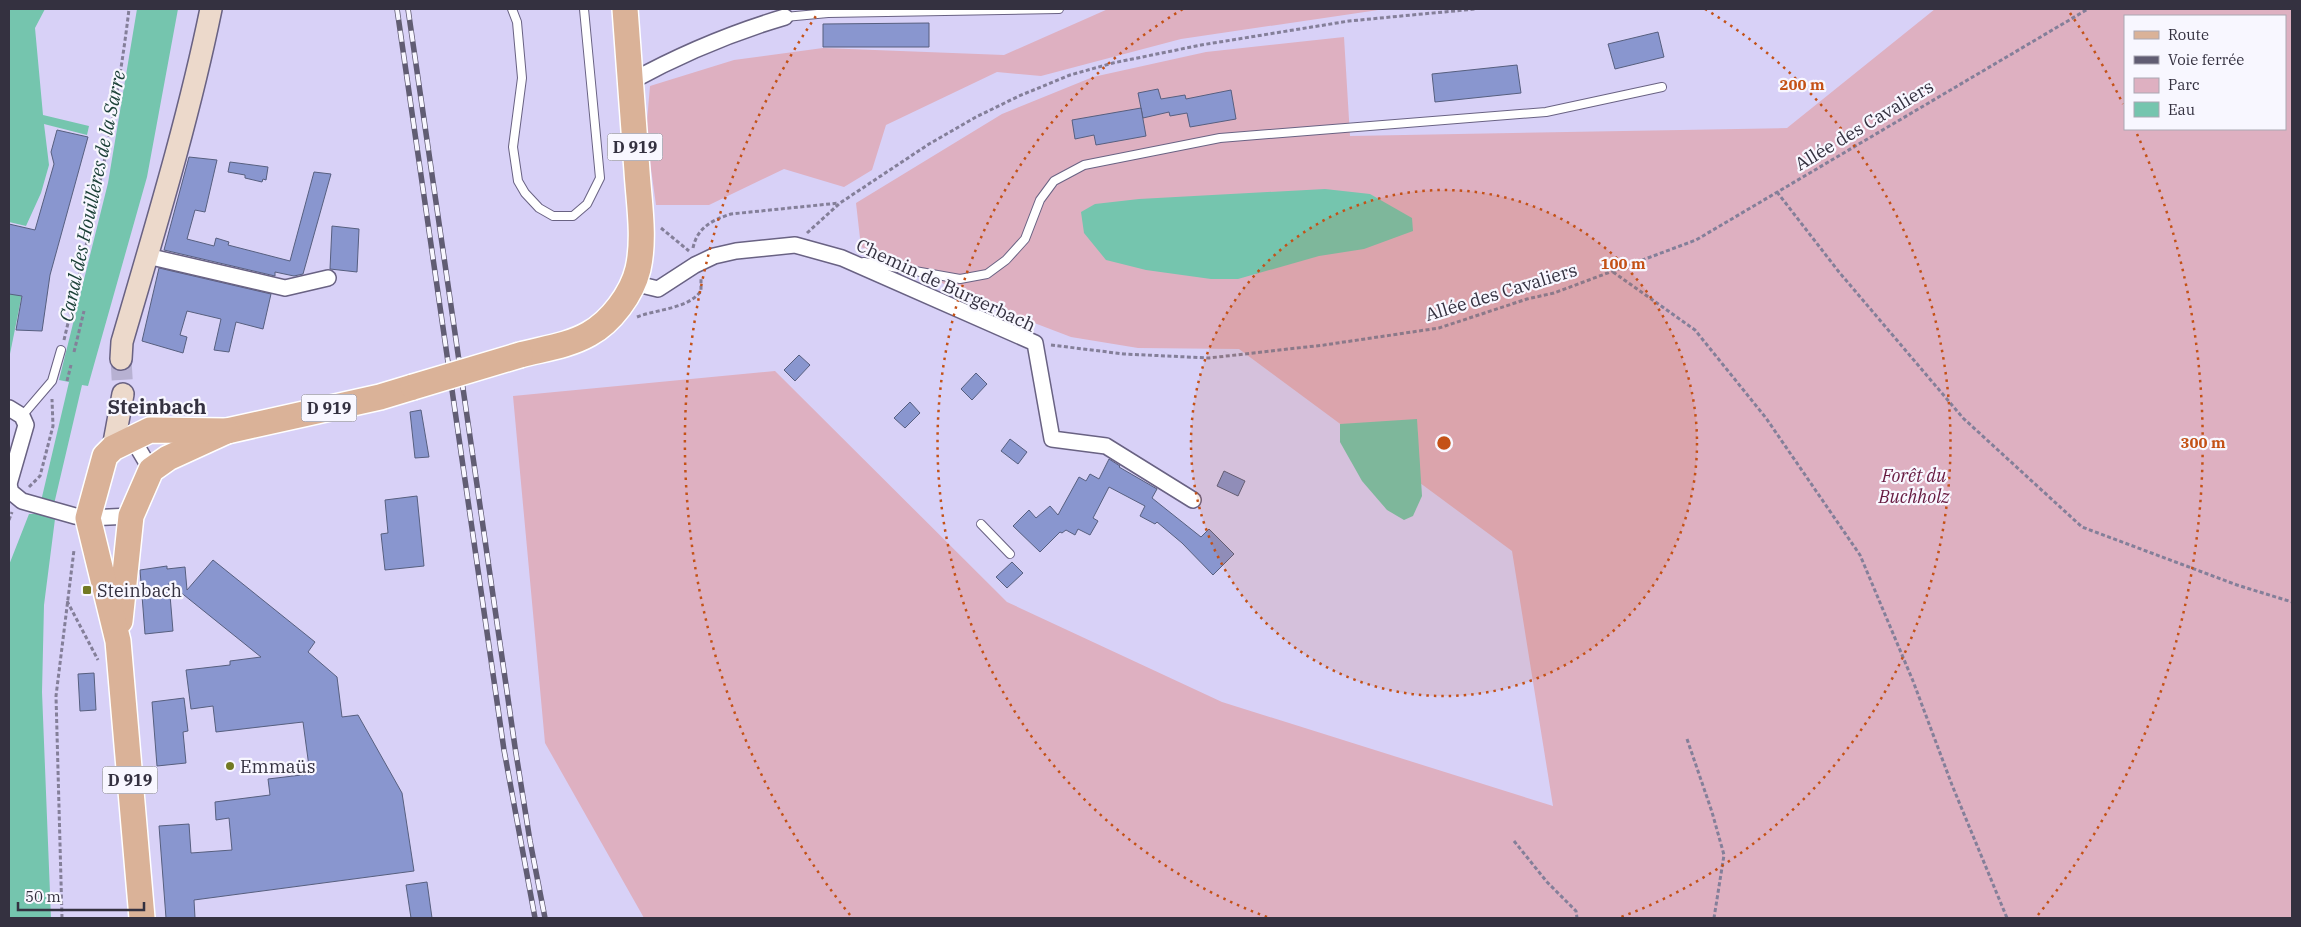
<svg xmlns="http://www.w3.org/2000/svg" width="2301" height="927" font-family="'IBM Plex Serif',serif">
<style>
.green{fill:#deb0c1;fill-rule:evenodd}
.water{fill:#75c5ae}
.building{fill:#8996cf;stroke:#575f7f}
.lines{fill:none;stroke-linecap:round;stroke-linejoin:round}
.secondary-tunnel{stroke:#b7b1d2;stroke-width:21;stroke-dasharray:21 11;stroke-linecap:butt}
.lane-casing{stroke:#696283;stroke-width:10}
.street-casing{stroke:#696283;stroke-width:18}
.secondary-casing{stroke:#696283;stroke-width:24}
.primary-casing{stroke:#fff;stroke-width:28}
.path{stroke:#847f99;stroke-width:3;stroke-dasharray:4 2.5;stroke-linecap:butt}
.lane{stroke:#fff;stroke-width:8}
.street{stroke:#fff;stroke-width:15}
.secondary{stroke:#ecd9cb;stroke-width:21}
.primary{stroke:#dab298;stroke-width:25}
.rail-casing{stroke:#615d73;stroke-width:5.5}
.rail{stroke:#f8f7ff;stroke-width:4;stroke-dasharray:11;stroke-linecap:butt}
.primary-bridge-casing{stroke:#fff;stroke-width:28;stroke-linecap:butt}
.primary-bridge{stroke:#dab298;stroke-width:25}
.ring{fill:none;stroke:#c45116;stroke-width:2.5;stroke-dasharray:2.5 5}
.poi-dot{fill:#727923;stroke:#f8f7ff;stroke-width:2}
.labels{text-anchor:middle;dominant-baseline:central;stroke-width:4.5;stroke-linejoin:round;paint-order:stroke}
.shield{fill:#f8f7ff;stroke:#6f6c79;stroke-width:1}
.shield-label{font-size:16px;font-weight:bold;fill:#343140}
.street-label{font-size:18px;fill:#343140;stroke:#f8f7ff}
.park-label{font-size:18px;font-style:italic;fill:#671a41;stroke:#f8f7ff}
.poi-label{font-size:18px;fill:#343140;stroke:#f8f7ff;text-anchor:start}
.water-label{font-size:19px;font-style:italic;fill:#1a3f36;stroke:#f8f7ff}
.quarter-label{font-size:20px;font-weight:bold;fill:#343140;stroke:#f8f7ff}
.centre{fill:#c45116;stroke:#f8f7ff;stroke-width:2.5}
.ring-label{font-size:15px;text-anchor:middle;font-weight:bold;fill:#c45116;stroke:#f8f7ff;stroke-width:4.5;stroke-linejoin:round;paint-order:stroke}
</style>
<rect width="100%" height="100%" fill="#d8d1f7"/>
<!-- green -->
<g class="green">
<polygon points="1108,9 1385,9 1181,39 1041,76 997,72 886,125 872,170 844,187 784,169 709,205 656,205 646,133 650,86 734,60 823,48 1004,55"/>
<path d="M1935,9H2292V918H644L545,743L513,396L775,371L1007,602L1222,702L1553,806L1512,551L1239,349L1138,348L1071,337L1016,316L861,247L856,203L1002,114L1093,77L1206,52L1344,37L1350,136L1787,128ZM2125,16H2285V129H2125Z"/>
</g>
<!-- water -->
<g class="water">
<polygon points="9,9 45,9 35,28 43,115 89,126 87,135 44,124 49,165 41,193 26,226 9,222"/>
<polygon points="137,9 178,9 147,177 88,386 82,385 51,517 55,519 44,605 42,692 51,918 9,918 9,565 29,514 38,514 69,382 59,380 108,183"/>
<polygon points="1325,189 1370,194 1412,218 1413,231 1364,249 1319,256 1238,279 1211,279 1146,270 1106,260 1084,233 1081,212 1095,204 1139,199"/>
<polygon points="9,280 24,284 9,359"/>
<polygon points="1417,419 1422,496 1413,516 1404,520 1387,510 1362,481 1340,442 1340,424"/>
</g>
<!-- building -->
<g class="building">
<polygon points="929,23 929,47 823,47 823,24"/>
<polygon points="1658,32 1664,57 1615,69 1608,44"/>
<polygon points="1517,65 1521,93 1435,102 1432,74"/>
<polygon points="1158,89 1161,99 1185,95 1186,99 1231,90 1236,119 1190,127 1187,113 1170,116 1169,112 1143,118 1138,93"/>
<polygon points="1141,108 1146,136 1096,145 1094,135 1075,139 1072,120"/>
<polygon points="57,130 88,137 50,275 42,331 16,330 22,296 9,294 9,224 35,230 54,164 51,152"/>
<polygon points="189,157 217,160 205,212 195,210 187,239 214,246 216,238 229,242 228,245 290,261 314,172 331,174 303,274 294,276 275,272 275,276 164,250"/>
<polygon points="230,162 268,167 266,180 263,179 262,182 245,178 245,175 228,172"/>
<polygon points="332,226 359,229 357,272 330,269"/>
<polygon points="159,268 271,294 263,329 236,322 229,352 214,350 221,319 187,311 180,335 187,337 183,353 142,341"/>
<polygon points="799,355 810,365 795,381 784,370"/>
<polygon points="976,373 987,384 972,400 961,389"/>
<polygon points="910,402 920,413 905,428 894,418"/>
<polygon points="421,410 429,457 415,458 410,412"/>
<polygon points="1010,439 1027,452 1018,464 1001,451"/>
<polygon points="1109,459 1120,466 1119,467 1157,489 1152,498 1201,537 1209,529 1234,554 1213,575 1182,543 1157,522 1155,524 1140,516 1145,506 1109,487 1093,518 1098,521 1090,535 1078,529 1075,535 1066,530 1062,533 1060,532 1040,552 1013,526 1029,510 1036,518 1050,506 1058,515 1079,477 1086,481 1090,474 1099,479"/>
<polygon points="1224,471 1245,481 1238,496 1217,486"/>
<polygon points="417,496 424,566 385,570 381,534 388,533 385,500"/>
<polygon points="213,560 315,642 308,652 337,677 342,717 358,715 402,793 414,871 194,900 195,918 166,918 159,826 189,824 191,853 232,850 229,818 216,820 215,802 270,795 268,779 310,774 303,722 216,732 213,706 191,709 186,670 230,665 230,661 261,657 169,583 173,631 145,634 140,570 167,566 167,569 185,567 187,590"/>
<polygon points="1012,562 1023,573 1007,588 996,577"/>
<polygon points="94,673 96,710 80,711 78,674"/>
<polygon points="184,698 188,731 183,732 186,763 157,766 152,702"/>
<polygon points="427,882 432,918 411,918 406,885"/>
</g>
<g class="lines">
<!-- secondary-tunnel -->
<polyline class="secondary-tunnel" points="121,359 123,394"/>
<!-- lane casing -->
<g class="lane-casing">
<g id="lane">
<polyline points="512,9 517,22 522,78 513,147 518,181 525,193 539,208 553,216 573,216 587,204 600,178 584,9"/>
<polyline points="785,17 828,13 1059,9"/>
<polyline points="864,262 960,279 987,274 1006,260 1025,239 1040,200 1054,181 1084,165 1220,138 1546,112 1662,87"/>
<polyline points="22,416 52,381 61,350"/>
<polyline points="981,524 1010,554"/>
</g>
</g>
<!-- street casing -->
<g class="street-casing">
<g id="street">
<path d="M630,82C679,55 731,33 785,17"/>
<polyline points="147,256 285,288 328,278"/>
<polyline points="633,283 658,289 695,265 714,256 736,251 795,245 842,258 1035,343 1052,439 1106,446 1193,500"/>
<polyline points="9,408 22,416 26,425 9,484"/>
<polyline points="132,438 151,470"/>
<polyline points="9,485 11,492 22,501 75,516 88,518 131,516"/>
</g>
</g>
<!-- secondary casing -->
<g class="secondary-casing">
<g id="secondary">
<path d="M121,359L122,342C154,232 188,121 211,9"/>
<polyline points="113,448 123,394"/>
</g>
</g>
<!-- primary casing -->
<g class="primary-casing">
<g id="primary">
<path d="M520,355C542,349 568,346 589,334C611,322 632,294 638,269C645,238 639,203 637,171C633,117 629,63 625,9"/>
<polyline points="120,621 131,516 151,470 168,458 227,431 380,397 413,387"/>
<polyline points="142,918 118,641 88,518 105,456 113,448 150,430 227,431"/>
</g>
</g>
<!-- path -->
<g class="path">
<polyline points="1777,192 1839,272 1963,418 2082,527 2237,585 2292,602"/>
<polyline points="661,228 689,251"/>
<polyline points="807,233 840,203 929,144 976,117 1019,96 1070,75 1113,63 1201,45 1349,21 1475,9"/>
<path d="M693,248C697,228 712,220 731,214L839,203"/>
<polyline points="1613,272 1695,330 1766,418 1860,555 1913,681 1952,785 2007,918"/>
<path d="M637,317C657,309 688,309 701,291V278"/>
<path d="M64,340C90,230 116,121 129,9"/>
<polyline points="1051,345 1124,354 1209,358 1324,345 1439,328 1527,299 1554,293 1696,240 2088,9"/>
<polyline points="74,352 84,311"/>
<polyline points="67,381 71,365"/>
<polyline points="29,487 40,476 53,426 52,399"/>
<polyline points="9,520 12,512"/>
<polyline points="67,601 98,660"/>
<polyline points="1687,739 1712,812 1724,855 1714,918"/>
<polyline points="1514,841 1547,882 1576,911 1577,918"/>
<polyline points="62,918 56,696 74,550"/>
</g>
<!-- lane -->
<use href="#lane" class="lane"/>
<!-- street -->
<use href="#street" class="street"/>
<!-- secondary -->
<use href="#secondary" class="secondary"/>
<!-- primary -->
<use href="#primary" class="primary"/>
<!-- rail casing -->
<g class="rail-casing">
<g id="rail">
<polyline points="397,9 504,750 535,918"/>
<polyline points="408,9 515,747 530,841 545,918"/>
</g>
</g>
<!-- rail -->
<use href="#rail" class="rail"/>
<!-- primary-bridge casing -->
<g class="primary-bridge-casing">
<polyline id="primary-bridge" points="413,387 520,355"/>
</g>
<!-- primary-bridge -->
<use href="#primary-bridge" class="primary-bridge"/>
</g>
<!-- distance rings -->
<circle cx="1444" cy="443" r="253" fill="#c45116" fill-opacity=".12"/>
<g class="ring">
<circle cx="1444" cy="443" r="253"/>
<path d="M1267 917A506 506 0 0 1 1183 9M1705 9A506 506 0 0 1 1621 917"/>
<path d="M850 915A759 759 0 0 1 818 13M2070 13A759 759 0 0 1 2123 104M2137 134A759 759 0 0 1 2038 915"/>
</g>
<!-- markers -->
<g class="poi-dot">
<rect x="82" y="585" width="10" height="10" rx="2.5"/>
<circle cx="230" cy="766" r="5"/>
</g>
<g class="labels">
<!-- shield labels -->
<g class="shield">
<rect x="607.5" y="133.5" width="55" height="27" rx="4"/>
<rect x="301.5" y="394.5" width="55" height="27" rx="4"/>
<rect x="102.5" y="766.5" width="55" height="27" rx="4"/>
</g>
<g class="shield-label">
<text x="635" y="147">D 919</text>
<text x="329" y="408">D 919</text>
<text x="130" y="780">D 919</text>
</g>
<!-- street labels -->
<g class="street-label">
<text transform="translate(1864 125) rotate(-31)">Allée des Cavaliers</text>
<text transform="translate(946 285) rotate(25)">Chemin de Burgerbach</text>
<text transform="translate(1501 292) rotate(-17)">Allée des Cavaliers</text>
</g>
<!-- park labels -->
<g class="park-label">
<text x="1914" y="475">Forêt du<tspan x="1914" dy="21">Buchholz</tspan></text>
</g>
<!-- poi labels -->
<g class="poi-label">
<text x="97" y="590">Steinbach</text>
<text x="240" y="766">Emmaüs</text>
</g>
<!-- water labels -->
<g class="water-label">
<text transform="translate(92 196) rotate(-78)">Canal des Houillères de la Sarre</text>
</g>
<!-- quarter labels -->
<g class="quarter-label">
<text x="157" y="406">Steinbach</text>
</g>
</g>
<circle cx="1444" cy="443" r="8" class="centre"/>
<g class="ring-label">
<text x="1802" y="90">200 m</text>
<text x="1623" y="269">100 m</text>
<text x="2203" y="448">300 m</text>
</g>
<!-- border -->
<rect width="2301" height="927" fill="none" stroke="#343140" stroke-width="20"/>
<!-- legend -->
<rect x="2124" y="15" width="162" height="115" fill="#f8f7ff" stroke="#aaa8b3"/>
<rect x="2134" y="31" width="25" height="8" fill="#dab298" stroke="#aaa8b3"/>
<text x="2168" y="40" font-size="15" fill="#343140">Route</text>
<rect x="2134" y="56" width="25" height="8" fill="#615d73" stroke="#aaa8b3"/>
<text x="2168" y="65" font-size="15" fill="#343140">Voie ferrée</text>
<rect x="2134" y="78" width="25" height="15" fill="#deb0c1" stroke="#aaa8b3"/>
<text x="2168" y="90" font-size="15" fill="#343140">Parc</text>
<rect x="2134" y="102" width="25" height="15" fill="#75c5ae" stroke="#aaa8b3"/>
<text x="2168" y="115" font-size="15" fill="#343140">Eau</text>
<!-- scale -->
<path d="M18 902v8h126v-8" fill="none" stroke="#343140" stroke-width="2.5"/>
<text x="25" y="902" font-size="15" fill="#343140" stroke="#f8f7ff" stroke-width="4" paint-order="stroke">50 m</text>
</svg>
